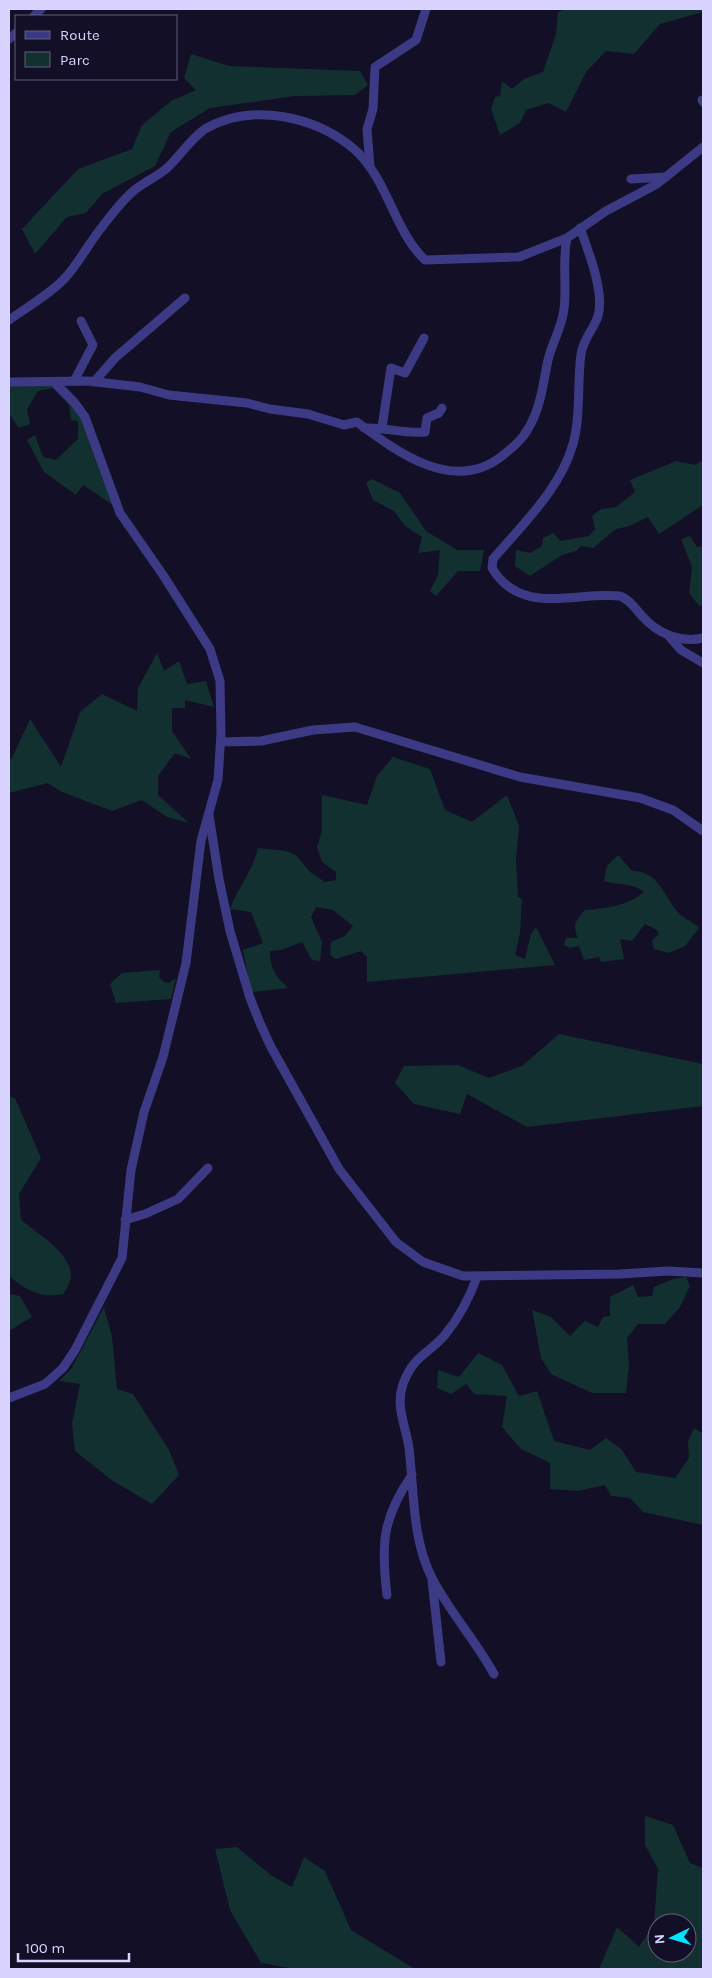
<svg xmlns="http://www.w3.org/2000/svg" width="712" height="1978" font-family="Karla,sans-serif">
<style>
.green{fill:#12302f;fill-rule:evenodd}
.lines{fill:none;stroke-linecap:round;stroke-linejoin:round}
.minor{stroke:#3d3a85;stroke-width:9}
</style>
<rect width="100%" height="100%" fill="#130f26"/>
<!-- green -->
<g class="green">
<polygon points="566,9 703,9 703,12 660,24 634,54 606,51 586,72 566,112 548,103 526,110 520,123 500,135 491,109 495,97 500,96 502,81 512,89 524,79 543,72 556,34 558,12"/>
<polygon points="191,54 229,66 360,71 368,85 355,95 295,96 210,108 171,132 155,166 102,194 86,213 67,217 35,254 22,229 78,169 132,149 142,125 171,101 196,90 184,78"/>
<polygon points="51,382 90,419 128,525 124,528 113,505 83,485 76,495 44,472 27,440 35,435 43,457 56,460 78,439 78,421 71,420 69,405 53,388 38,391 27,409 30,424 19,428 9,414 9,383"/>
<polygon points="703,460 703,505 659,534 648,517 630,526 616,529 593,548 581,546 576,551 562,555 530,576 515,566 516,550 530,553 542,546 543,538 554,533 560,541 589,536 595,529 592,516 601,509 616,507 635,492 630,480 676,461 695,465"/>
<polygon points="372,479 400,493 426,531 457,550 484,550 480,571 458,571 436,596 430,591 438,575 440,550 418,553 422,537 405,526 394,511 373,500 366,483"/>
<polygon points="690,536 697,547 703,546 703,605 699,606 689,593 692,567 681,539"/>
<polygon points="157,653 164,671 179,661 187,684 206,681 214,707 185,700 185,708 172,708 172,731 191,759 175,753 158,776 158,795 189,823 167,817 142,800 112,811 62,792 48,783 9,793 9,760 12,758 30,719 61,767 80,712 102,694 137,711 138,688"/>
<path d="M393,757L430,769L445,810L472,822L507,795L519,826L516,860L518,897L522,899L520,933L515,955L525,959L531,934L536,927L555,965L367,982V957L361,951L336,959L330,955L331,942L345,936L353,926L333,910L316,907L311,917L322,942L320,961L312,960L302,942L281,950L270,951C270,969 276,976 288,988L251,992L243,950L263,943L251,912L230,909C238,887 253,871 258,848L286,851L296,855L310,872L325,882L336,880V872L322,862L317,847L322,830V795L367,805L377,776Z"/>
<path d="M618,855L632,871C658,871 663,894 677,911C681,918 692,920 699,928L685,946L669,953L654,949L652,940L659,934L657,930L645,924L632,941L620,939L624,959L601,962L599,957L584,960L579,946L570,948L564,945L566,938H578C572,925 576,920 585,910C605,909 629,905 644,892C632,883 619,885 604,881L607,866Z"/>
<polygon points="160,970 159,977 164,982 169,983 176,978 171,999 116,1003 110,984 122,973"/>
<polygon points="559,1034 703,1064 703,1106 527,1127 467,1094 460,1114 414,1104 395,1083 404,1066 458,1065 489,1078 522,1066"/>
<path d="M9,1097L15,1098L41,1158L19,1194L21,1220C36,1232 64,1249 70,1269C73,1278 68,1287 63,1294C42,1299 25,1290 9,1276Z"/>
<polygon points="686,1277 690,1286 680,1307 665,1324 638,1324 627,1338 629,1366 626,1393 592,1393 551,1374 541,1358 532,1310 551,1317 570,1336 585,1321 598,1327 603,1317 610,1316 610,1297 633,1285 638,1297 652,1296 654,1287 673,1279"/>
<polygon points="9,1294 20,1296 32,1317 9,1331"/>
<polygon points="104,1307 112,1337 117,1389 133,1394 169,1450 179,1475 152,1504 113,1481 75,1451 72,1424 80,1384 59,1381 71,1369"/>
<polygon points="478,1353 502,1365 519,1396 537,1391 554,1441 590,1450 606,1438 622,1450 636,1472 675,1478 689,1458 688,1442 694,1428 702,1433 703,1525 643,1512 630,1498 611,1496 605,1485 578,1491 550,1489 550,1463 521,1449 502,1427 507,1396 474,1394 466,1384 451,1394 437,1388 438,1370 459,1377"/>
<path d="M645,1816L673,1825L690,1863L703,1868V1969H599L617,1927L639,1947L654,1924L658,1869L645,1845ZM657,1923H687V1953H657Z"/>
<polygon points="237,1847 272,1876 292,1887 304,1857 325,1871 351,1930 415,1969 295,1969 261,1963 230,1910 215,1849"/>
</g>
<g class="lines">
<!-- minor -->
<g class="minor">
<polyline points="34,16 41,9"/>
<polyline points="9,39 16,33"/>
<polyline points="702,100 703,102"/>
<polyline points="370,167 367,129 373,109 375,67 416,40 426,9"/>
<polyline points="631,179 666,177"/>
<path d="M580,228C588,250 605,293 598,316C594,329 583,339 581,354C577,383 581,415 573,444C561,488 522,525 493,559L492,568C521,617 576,591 620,596C631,600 635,609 643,617C658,634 681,643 703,638"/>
<path d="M9,320C26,308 53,292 66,277C80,261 89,243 102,227C112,214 126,195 140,186C149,180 157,176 166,169C180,157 189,140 205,129C251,102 315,116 354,149C388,179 394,231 425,260L519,257L567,238"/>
<polyline points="74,381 93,345 81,321"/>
<path d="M9,382L88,381L140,387L169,395L247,403L270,409L308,414L344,425L357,422C398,453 454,494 502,456C512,448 522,440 528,429C541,408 543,383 548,360C552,343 562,327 564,309C567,286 562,261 567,238L606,211L657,184L703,147"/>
<polyline points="94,382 115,358 185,298"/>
<polyline points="382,427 391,368 405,373 424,338"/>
<path d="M364,428C385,427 404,434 425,432L427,418L439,413L442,408"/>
<polyline points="669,636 681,650 703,663"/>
<polyline points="221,742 261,741 313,730 355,727 520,777 640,798 673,810 703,831"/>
<polyline points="209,815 219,879 230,931 250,998 260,1023 271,1047 339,1169 396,1242 423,1262 463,1276 620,1274 668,1271 703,1273"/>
<polyline points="125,1220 145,1214 178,1199 208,1168"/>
<path d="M477,1277C469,1299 459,1318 444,1336C427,1355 414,1355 403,1384C395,1407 406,1426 409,1448C414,1489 412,1540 432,1578C449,1611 476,1641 494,1674"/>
<polyline points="9,1398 45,1384 63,1368 75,1350 122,1258 131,1170 144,1112 163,1057 186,963 201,841 218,780 221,733 220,681 210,649 163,575 120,513 85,417 74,402 54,382"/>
<polyline points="432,1580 441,1662"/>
<path d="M387,1595C381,1545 382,1518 412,1475"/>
</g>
</g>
<!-- border -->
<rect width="712" height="1978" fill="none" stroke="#d9d4ff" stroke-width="20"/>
<!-- legend -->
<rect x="15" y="15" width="162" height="65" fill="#130f26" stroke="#625e7d"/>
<rect x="25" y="31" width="25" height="8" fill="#3d3a85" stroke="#625e7d"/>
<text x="60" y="40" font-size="15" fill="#d9d4ff">Route</text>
<rect x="25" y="52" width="25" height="15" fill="#12302f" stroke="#625e7d"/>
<text x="60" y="65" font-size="15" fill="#d9d4ff">Parc</text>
<!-- north arrow -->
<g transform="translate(672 1938) rotate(265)"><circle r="24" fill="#130f26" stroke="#625e7d"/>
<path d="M0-4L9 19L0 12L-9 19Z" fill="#00e5ff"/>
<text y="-8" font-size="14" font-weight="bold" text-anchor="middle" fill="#d9d4ff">N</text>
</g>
<!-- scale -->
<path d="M18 1953v8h111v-8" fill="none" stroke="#d9d4ff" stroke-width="2.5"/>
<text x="25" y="1953" font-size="15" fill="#d9d4ff" stroke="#130f26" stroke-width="4" paint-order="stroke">100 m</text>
</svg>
